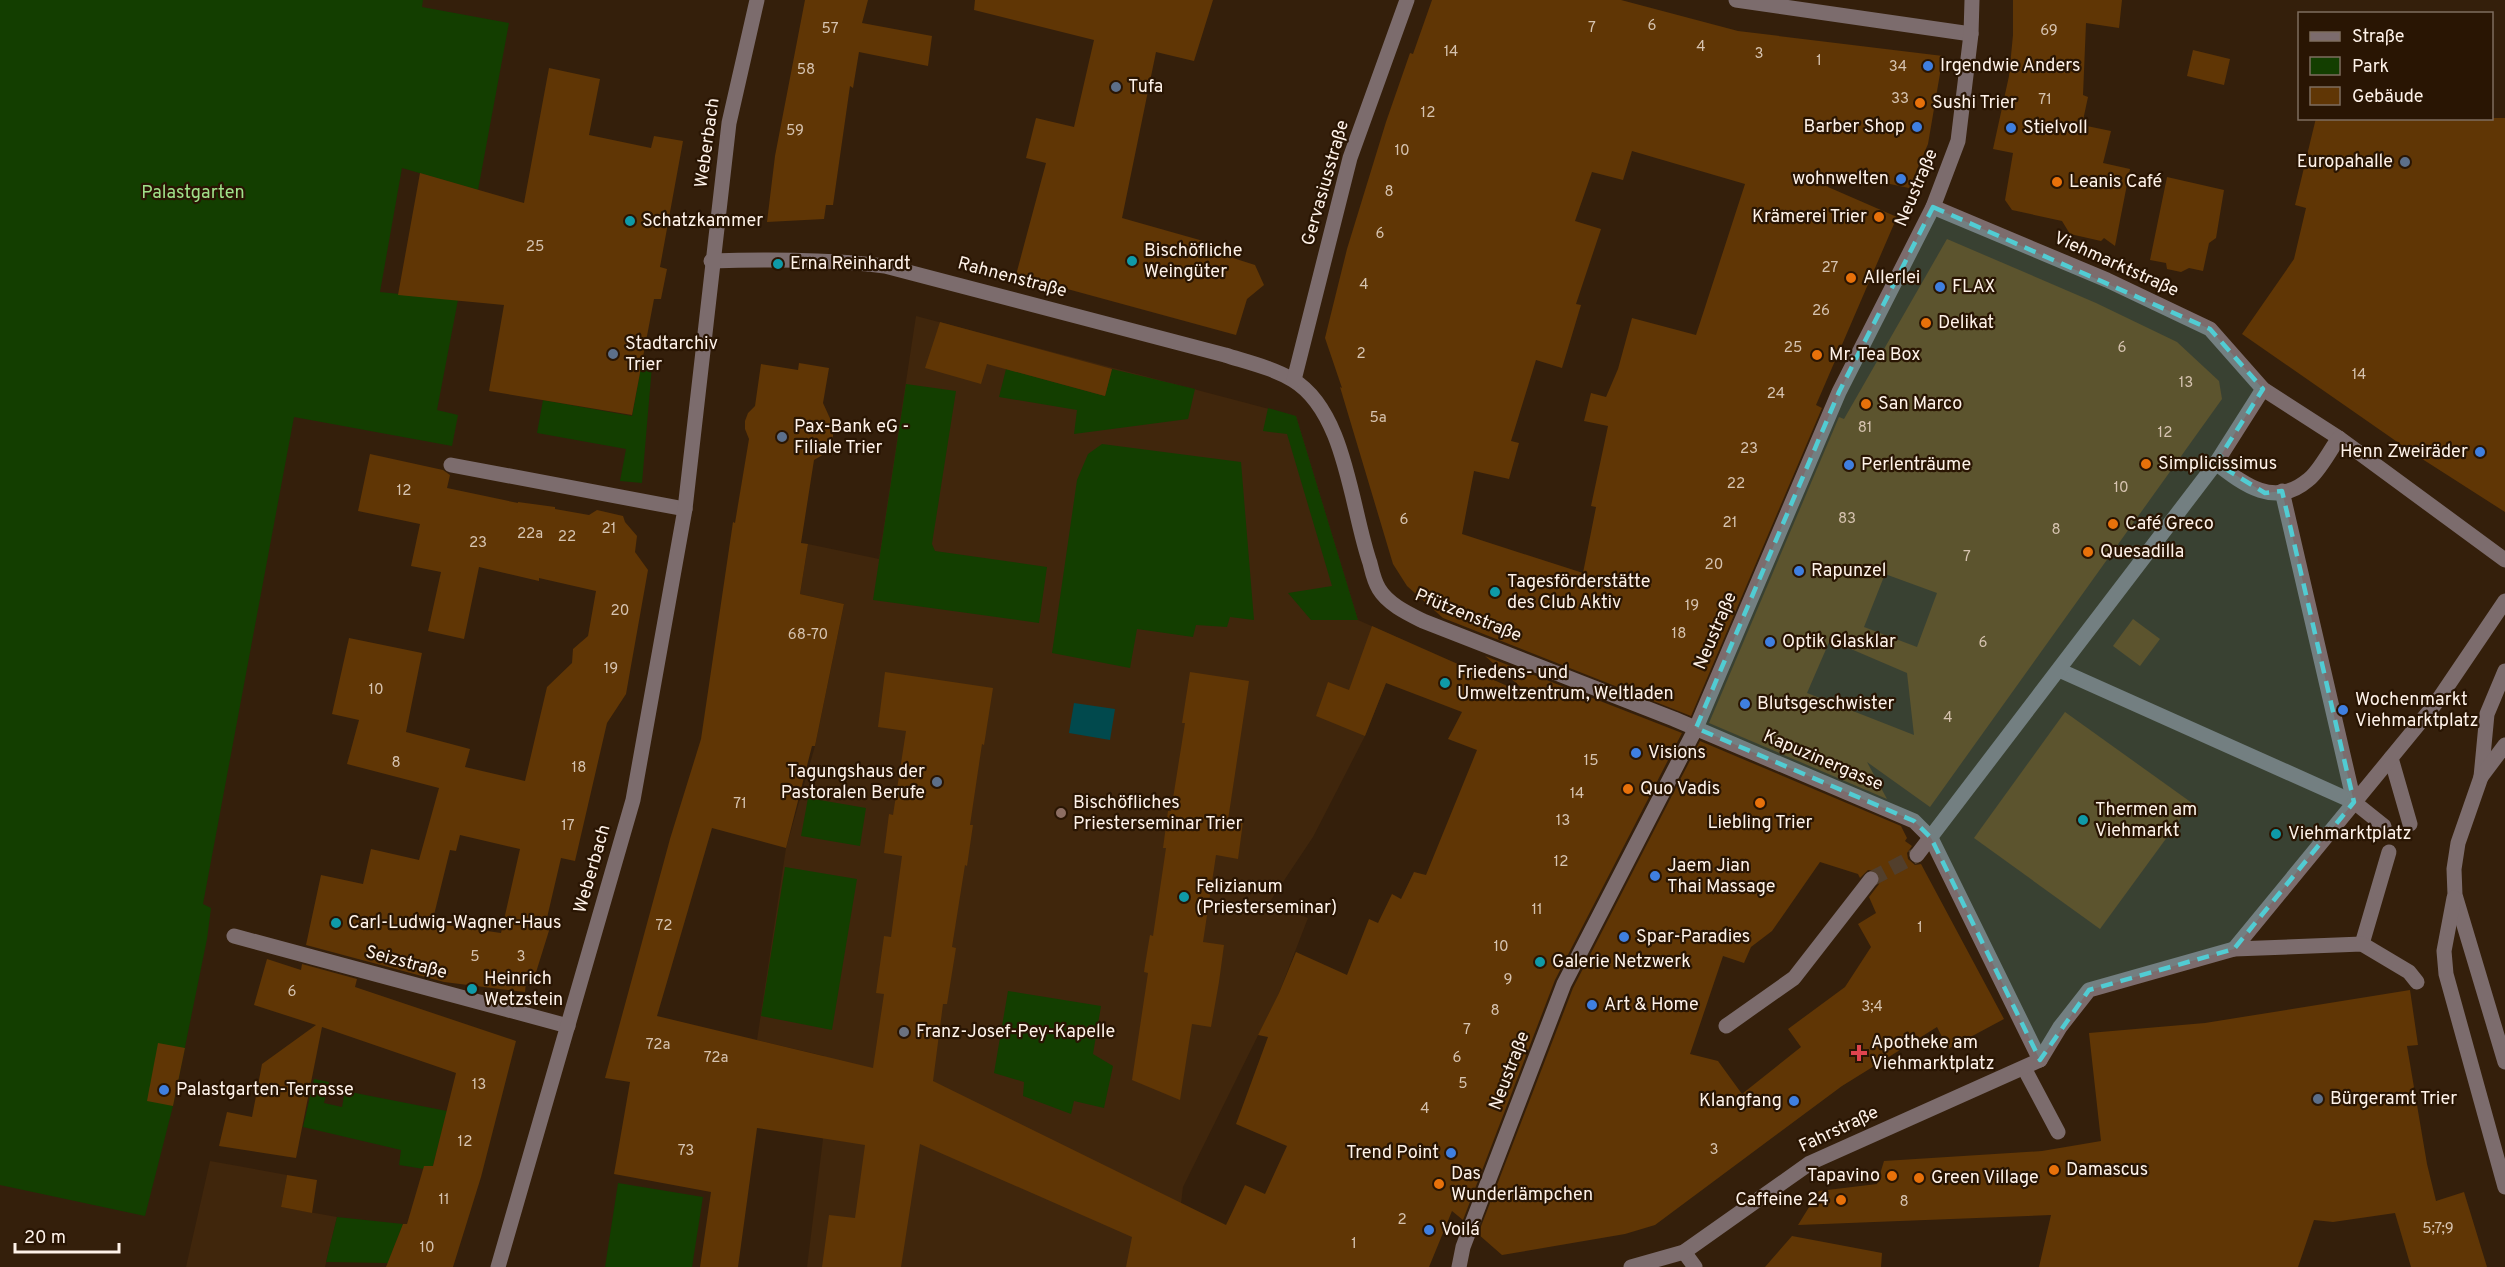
<svg xmlns="http://www.w3.org/2000/svg" width="2505" height="1267" font-family="Overpass,sans-serif">
<style>
.built{fill:#40260c}
.green{fill:#133e00}
.water{fill:#01494d}
.building{fill:#603605;fill-rule:evenodd}
.lines{fill:none;stroke-linecap:round;stroke-linejoin:round}
.minor-tunnel{stroke:#523f2c;stroke-width:15;stroke-dasharray:15 8;stroke-linecap:butt}
.minor{stroke:#7c6c6d;stroke-width:15}
.marked{fill:#51ccd3;fill-opacity:0.2;stroke:#51ccd3;stroke-width:4.5;stroke-dasharray:12 8;stroke-linejoin:round}
.shop-dot{fill:#3f7fe0;stroke:#291503;stroke-width:2}
.service-dot{fill:#5c6f8a;stroke:#291503;stroke-width:2}
.food-dot{fill:#e8710a;stroke:#291503;stroke-width:2}
.culture-dot{fill:#0f9aa8;stroke:#291503;stroke-width:2}
.education-dot{fill:#8d6e63;stroke:#291503;stroke-width:2}
.worship-dot{fill:#6b7280;stroke:#291503;stroke-width:2}
.health-dot{fill:#e0444e;stroke:#291503;stroke-width:2}
.labels{text-anchor:middle;dominant-baseline:central;stroke-width:4.5;stroke-linejoin:round;paint-order:stroke}
.number-label{font-size:15px;fill:#d6c3b0}
.poi-label{font-size:18px;fill:#fef2e9;stroke:#291503;text-anchor:start}
.street-label{font-size:18px;fill:#fef2e9;stroke:#291503}
.park-label{font-size:18px;fill:#a0e18a;stroke:#291503}
</style>
<rect width="100%" height="100%" fill="#341f0b"/>
<!-- built -->
<g class="built">
<polygon points="916,316 1296,416 1358,620 1403,640 1365,736 1313,837 1269,903 1308,918 1279,993 1183,1187 1181,1204 1312,1267 807,1267 823,1139 811,1110 824,1056 757,1040 786,848 815,746 844,604 800,594 808,544 879,559"/>
<polygon points="210,1161 287,1175 281,1207 337,1217 325,1267 186,1267"/>
</g>
<!-- green -->
<g class="green">
<polygon points="0,0 423,0 422,7 509,23 478,190 402,168 380,292 458,300 437,410 458,415 452,446 294,417 203,904 211,908 207,939 173,1106 145,1216 0,1185"/>
<polygon points="652,366 642,483 620,481 626,449 537,433 543,400 632,416 641,367"/>
<polygon points="1006,369 1105,396 1112,369 1195,389 1188,419 1074,434 1077,410 999,397"/>
<polygon points="906,384 956,391 932,544 935,551 1047,567 1039,623 873,600"/>
<polygon points="1268,408 1296,416 1358,620 1311,620 1288,593 1332,586 1287,434 1263,431"/>
<polygon points="1102,444 1241,462 1254,620 1230,617 1227,627 1196,625 1193,637 1137,629 1130,668 1052,653 1077,480 1088,454"/>
<polygon points="808,798 866,808 860,846 801,836"/>
<polygon points="785,867 857,879 832,1030 761,1016"/>
<polygon points="1008,991 1101,1006 1093,1054 1113,1066 1104,1108 1074,1101 1071,1114 1023,1096 1024,1082 994,1073"/>
<polygon points="314,1079 329,1082 324,1103 342,1107 345,1091 447,1111 433,1166 425,1166 424,1169 399,1165 401,1150 303,1127"/>
<polygon points="618,1183 703,1197 692,1267 605,1267"/>
<polygon points="337,1217 403,1224 388,1263 326,1262"/>
</g>
<!-- water -->
<polygon class="water" points="1074,703 1115,709 1110,740 1069,733"/>
<!-- building -->
<g class="building">
<polygon points="805,0 868,0 862,23 932,36 928,66 859,52 853,88 850,86 833,205 826,205 824,219 767,222 775,156"/>
<polygon points="975,0 1213,0 1194,61 1156,52 1122,218 1235,250 1233,258 1255,265 1264,285 1247,299 1236,335 1016,275 1046,163 1026,158 1036,118 1074,127 1094,40 974,10"/>
<path d="M1432,0H1621L1738,31L1943,56L1928,144L1909,188L1833,172L1828,187L1897,217L1816,405L1822,408L1691,716L1443,618L1407,586L1393,564L1340,387L1342,388L1325,338L1347,249L1386,122L1410,53L1413,54ZM1632,151L1745,184L1696,335L1632,318L1618,369L1606,397L1591,393L1584,421L1608,426L1591,506L1596,507L1583,573L1462,534L1474,471L1509,479L1519,443L1511,441L1536,360L1562,368L1581,305L1576,304L1601,229L1575,221L1592,172L1623,180Z"/>
<polygon points="2013,0 2122,0 2119,28 2086,23 2083,95 2088,97 2082,125 2111,131 2103,163 2130,169 2115,246 2104,238 2101,241 2070,234 2062,221 2012,210 2005,200 2013,153 1993,149 2009,76 2013,35"/>
<polygon points="2193,50 2230,59 2224,85 2187,76"/>
<polygon points="549,68 600,79 589,135 651,148 654,136 683,141 660,267 667,269 661,299 654,299 632,415 489,391 504,305 398,295 420,173 524,203"/>
<polygon points="2316,118 2505,118 2505,512 2416,455 2242,334 2294,259 2306,208 2295,205"/>
<polygon points="2167,177 2224,190 2216,238 2209,243 2203,271 2189,268 2181,272 2167,269 2166,263 2150,260"/>
<path d="M1947,239L2096,303L2177,342L2219,381L2222,399L1930,807L1867,762L1887,799L1709,723L1839,417L1844,419ZM1885,574L1937,593L1917,647L1864,627ZM1830,640L1907,673L1914,735L1807,693Z"/>
<polygon points="940,322 1112,369 1105,396 987,364 981,384 925,368"/>
<polygon points="799,363 829,368 823,403 833,425 833,436 826,453 814,460 801,543 808,544 800,594 844,604 815,746 812,746 786,848 712,828 657,1016 873,1068 884,994 876,993 884,936 891,937 902,856 884,853 889,814 893,815 906,731 878,727 885,672 993,688 984,745 982,744 970,825 973,825 967,866 965,865 952,947 956,948 947,1004 943,1004 933,1081 1226,1225 1245,1185 1265,1194 1287,1146 1236,1124 1268,1037 1258,1035 1279,993 1296,952 1347,975 1369,919 1378,923 1392,894 1401,899 1414,872 1426,875 1477,750 1448,739 1462,712 1386,683 1365,736 1316,716 1328,682 1349,690 1372,626 1532,697 1485,656 1682,733 1555,980 1463,1220 1452,1211 1429,1267 1126,1267 1132,1237 920,1144 901,1267 822,1267 829,1215 855,1218 865,1145 757,1128 738,1267 700,1267 711,1192 614,1174 630,1082 605,1078 670,839 701,739 733,522 735,523 749,439 745,429 745,421 748,413 755,406 761,364 798,370"/>
<path d="M370,454L443,470L450,475L447,488L518,503V502L555,507V509L589,515L597,510L623,516L625,522L637,536L635,552L648,570L626,694L607,723L575,861L561,858L546,922L552,921L533,982L526,981L525,992L444,982L306,945L321,875L363,884L371,849L419,860L439,788L347,764L359,720L332,714L349,638L422,653L406,732L470,749L465,767L525,781L547,687L572,663L573,649L588,636L596,591L539,578V581L479,567L464,639L428,631L441,572L411,566L420,524L358,511ZM460,835L520,849L501,933L432,923L450,850L456,851Z"/>
<polygon points="2133,619 2160,639 2140,666 2113,646"/>
<polygon points="1190,672 1249,681 1228,820 1243,822 1238,859 1216,855 1203,942 1224,945 1219,982 1211,1027 1192,1024 1180,1100 1132,1080 1148,973 1144,972 1145,965 1150,935 1153,936 1166,848 1163,848 1168,811 1171,811 1185,723 1182,723"/>
<polygon points="2065,712 2192,803 2100,929 1974,838"/>
<path d="M1700,741L1901,826L1907,838L1905,841L1912,846L1907,853L1908,859L1915,865L1921,864L2004,1019L1948,1049L1937,1027L1842,1086L1655,1225L1625,1234L1502,1255L1478,1234L1573,988ZM1820,862L1858,874L1860,878L1868,870L1876,871L1880,875L1879,884L1869,897L1876,913L1858,924L1871,947L1845,987L1788,1029L1801,1047L1742,1094L1718,1061L1690,1054L1723,956L1744,963L1751,947L1772,931Z"/>
<polygon points="267,959 301,970 302,964 357,979 355,987 516,1041 481,1177 453,1267 386,1267 403,1224 407,1224 424,1166 433,1166 456,1073 322,1027 296,1158 219,1146 227,1112 252,1117 262,1064 316,1025 254,1005"/>
<polygon points="2410,990 2418,1045 2407,1046 2427,1164 2436,1201 2464,1192 2487,1267 2411,1267 2395,1213 2333,1222 2314,1220 2298,1267 2039,1267 2051,1215 1798,1225 1819,1191 1877,1184 1884,1161 2042,1151 2101,1141 2089,1033 2205,1023"/>
<polygon points="158,1043 185,1048 173,1106 147,1101"/>
<polygon points="287,1175 317,1180 312,1213 281,1207"/>
<polygon points="1792,1236 1882,1253 1881,1267 1765,1267"/>
</g>
<g class="lines">
<!-- minor-tunnel -->
<polyline class="minor-tunnel" points="1871,879 1917,855"/>
<!-- minor -->
<g class="minor">
<polyline points="1736,0 1971,34"/>
<polyline points="1933,207 2107,280 2210,329 2263,389 2339,438 2505,560"/>
<path d="M711,261C770,259 827,259 885,266L1225,355C1247,362 1273,368 1293,380C1346,412 1351,509 1370,563C1372,571 1374,581 1379,589C1388,604 1407,613 1423,621L1674,719L1914,821L1931,838L2040,1060"/>
<polyline points="1294,380 1350,158 1407,0"/>
<path d="M2216,463C2244,485 2275,508 2308,480C2319,472 2330,450 2339,438"/>
<polyline points="451,465 685,509"/>
<polyline points="2282,491 2354,802"/>
<polyline points="2059,670 2354,802 2384,826"/>
<polyline points="2505,671 2487,714 2481,777 2458,843 2454,869 2455,895 2505,1062"/>
<polyline points="2391,758 2410,824"/>
<polyline points="2481,777 2505,745"/>
<polyline points="1917,855 2216,463 2263,389"/>
<polyline points="2454,898 2444,951 2446,974 2505,1187"/>
<polyline points="234,936 568,1026"/>
<polyline points="2362,944 2389,852"/>
<polyline points="2234,949 2436,703 2505,601"/>
<polyline points="1726,1026 1794,978 1871,879"/>
<polyline points="2024,1068 2058,1132"/>
<polyline points="1684,1252 1695,1267"/>
<polyline points="498,1267 633,800 685,509 729,123 757,0"/>
<polyline points="1459,1267 1463,1247 1564,984 1696,728 1839,392 1933,207 1958,141 1971,34 1972,0"/>
<polyline points="1631,1267 1684,1252 1810,1163 2040,1060 2060,1027 2089,990 2234,949 2362,944 2409,972 2417,982"/>
</g>
</g>
<!-- marked area -->
<path class="marked" d="M1933,207L2210,329L2263,389L2216,463L2265,493L2282,491L2354,802L2234,949L2089,990L2040,1060L1931,838L1914,821L1696,728L1839,392Z"/>
<!-- markers -->
<g class="shop-dot">
<circle cx="1928" cy="66" r="6"/>
<circle cx="1917" cy="127" r="6"/>
<circle cx="2011" cy="128" r="6"/>
<circle cx="1901" cy="179" r="6"/>
<circle cx="1940" cy="287" r="6"/>
<circle cx="2480" cy="452" r="6"/>
<circle cx="1849" cy="465" r="6"/>
<circle cx="1799" cy="571" r="6"/>
<circle cx="1770" cy="642" r="6"/>
<circle cx="1745" cy="704" r="6"/>
<circle cx="2343" cy="710" r="6"/>
<circle cx="1636" cy="753" r="6"/>
<circle cx="1655" cy="876" r="6"/>
<circle cx="1624" cy="937" r="6"/>
<circle cx="1592" cy="1005" r="6"/>
<circle cx="164" cy="1090" r="6"/>
<circle cx="1794" cy="1101" r="6"/>
<circle cx="1451" cy="1153" r="6"/>
<circle cx="1429" cy="1230" r="6"/>
</g>
<g class="service-dot">
<circle cx="1116" cy="87" r="6"/>
<circle cx="2405" cy="162" r="6"/>
<circle cx="613" cy="354" r="6"/>
<circle cx="782" cy="437" r="6"/>
<circle cx="937" cy="782" r="6"/>
<circle cx="2318" cy="1099" r="6"/>
</g>
<g class="food-dot">
<circle cx="1920" cy="103" r="6"/>
<circle cx="2057" cy="182" r="6"/>
<circle cx="1879" cy="217" r="6"/>
<circle cx="1851" cy="278" r="6"/>
<circle cx="1926" cy="323" r="6"/>
<circle cx="1817" cy="355" r="6"/>
<circle cx="1866" cy="404" r="6"/>
<circle cx="2146" cy="464" r="6"/>
<circle cx="2113" cy="524" r="6"/>
<circle cx="2088" cy="552" r="6"/>
<circle cx="1628" cy="789" r="6"/>
<circle cx="1760" cy="803" r="6"/>
<circle cx="2054" cy="1170" r="6"/>
<circle cx="1892" cy="1176" r="6"/>
<circle cx="1919" cy="1178" r="6"/>
<circle cx="1439" cy="1184" r="6"/>
<circle cx="1841" cy="1200" r="6"/>
</g>
<g class="culture-dot">
<circle cx="630" cy="221" r="6"/>
<circle cx="1132" cy="261" r="6"/>
<circle cx="778" cy="264" r="6"/>
<circle cx="1495" cy="592" r="6"/>
<circle cx="1445" cy="683" r="6"/>
<circle cx="2083" cy="820" r="6"/>
<circle cx="2276" cy="834" r="6"/>
<circle cx="1184" cy="897" r="6"/>
<circle cx="336" cy="923" r="6"/>
<circle cx="1540" cy="962" r="6"/>
<circle cx="472" cy="989" r="6"/>
</g>
<circle class="education-dot" cx="1061" cy="813" r="6"/>
<circle class="worship-dot" cx="904" cy="1032" r="6"/>
<path class="health-dot" d="M1856 1044h6v6h6v6h-6v6h-6v-6h-6v-6h6z"/>
<g class="labels">
<!-- number labels -->
<g class="number-label">
<text x="1652" y="26">6</text>
<text x="1592" y="28">7</text>
<text x="830" y="29">57</text>
<text x="2049" y="31">69</text>
<text x="1701" y="47">4</text>
<text x="1451" y="52">14</text>
<text x="1759" y="54">3</text>
<text x="1819" y="61">1</text>
<text x="1898" y="67">34</text>
<text x="806" y="70">58</text>
<text x="1900" y="99">33</text>
<text x="2045" y="100">71</text>
<text x="1428" y="113">12</text>
<text x="795" y="131">59</text>
<text x="1402" y="151">10</text>
<text x="1389" y="192">8</text>
<text x="1380" y="234">6</text>
<text x="535" y="247">25</text>
<text x="1830" y="268">27</text>
<text x="1364" y="285">4</text>
<text x="1821" y="311">26</text>
<text x="1793" y="348">25</text>
<text x="2122" y="348">6</text>
<text x="1361" y="354">2</text>
<text x="2359" y="375">14</text>
<text x="2186" y="383">13</text>
<text x="1776" y="394">24</text>
<text x="1378" y="418">5a</text>
<text x="1865" y="428">81</text>
<text x="2165" y="433">12</text>
<text x="1749" y="449">23</text>
<text x="1736" y="484">22</text>
<text x="2121" y="488">10</text>
<text x="404" y="491">12</text>
<text x="1847" y="519">83</text>
<text x="1404" y="520">6</text>
<text x="1730" y="523">21</text>
<text x="609" y="529">21</text>
<text x="2056" y="530">8</text>
<text x="530" y="534">22a</text>
<text x="567" y="537">22</text>
<text x="478" y="543">23</text>
<text x="1967" y="557">7</text>
<text x="1714" y="565">20</text>
<text x="1692" y="606">19</text>
<text x="620" y="611">20</text>
<text x="1679" y="634">18</text>
<text x="808" y="635">68-70</text>
<text x="1983" y="643">6</text>
<text x="611" y="669">19</text>
<text x="376" y="690">10</text>
<text x="1948" y="718">4</text>
<text x="1591" y="761">15</text>
<text x="396" y="763">8</text>
<text x="579" y="768">18</text>
<text x="1577" y="794">14</text>
<text x="740" y="804">71</text>
<text x="1563" y="821">13</text>
<text x="568" y="826">17</text>
<text x="1561" y="862">12</text>
<text x="1537" y="910">11</text>
<text x="664" y="926">72</text>
<text x="1920" y="928">1</text>
<text x="1501" y="947">10</text>
<text x="475" y="957">5</text>
<text x="521" y="957">3</text>
<text x="1508" y="980">9</text>
<text x="292" y="992">6</text>
<text x="1872" y="1007">3;4</text>
<text x="1495" y="1011">8</text>
<text x="1467" y="1030">7</text>
<text x="658" y="1045">72a</text>
<text x="716" y="1058">72a</text>
<text x="1457" y="1058">6</text>
<text x="1463" y="1084">5</text>
<text x="479" y="1085">13</text>
<text x="1425" y="1109">4</text>
<text x="465" y="1142">12</text>
<text x="1714" y="1150">3</text>
<text x="686" y="1151">73</text>
<text x="444" y="1200">11</text>
<text x="1904" y="1202">8</text>
<text x="1402" y="1220">2</text>
<text x="2438" y="1229">5;7;9</text>
<text x="1354" y="1244">1</text>
<text x="427" y="1248">10</text>
</g>
<!-- poi labels -->
<g class="poi-label">
<text x="1940" y="66">Irgendwie Anders</text>
<text x="1128" y="87">Tufa</text>
<text x="1932" y="103">Sushi Trier</text>
<text x="1905" y="127" text-anchor="end">Barber Shop</text>
<text x="2023" y="128">Stielvoll</text>
<text x="2393" y="162" text-anchor="end">Europahalle</text>
<text x="1889" y="179" text-anchor="end">wohnwelten</text>
<text x="2069" y="182">Leanis Café</text>
<text x="1867" y="217" text-anchor="end">Krämerei Trier</text>
<text x="642" y="221">Schatzkammer</text>
<text x="1144" y="251">Bischöfliche<tspan x="1144" dy="21">Weingüter</tspan></text>
<text x="790" y="264">Erna Reinhardt</text>
<text x="1863" y="278">Allerlei</text>
<text x="1952" y="287">FLAX</text>
<text x="1938" y="323">Delikat</text>
<text x="625" y="344">Stadtarchiv<tspan x="625" dy="21">Trier</tspan></text>
<text x="1829" y="355">Mr. Tea Box</text>
<text x="1878" y="404">San Marco</text>
<text x="794" y="427">Pax-Bank eG -<tspan x="794" dy="21">Filiale Trier</tspan></text>
<text x="2468" y="452" text-anchor="end">Henn Zweiräder</text>
<text x="2158" y="464">Simplicissimus</text>
<text x="1861" y="465">Perlenträume</text>
<text x="2125" y="524">Café Greco</text>
<text x="2100" y="552">Quesadilla</text>
<text x="1811" y="571">Rapunzel</text>
<text x="1507" y="582">Tagesförderstätte<tspan x="1507" dy="21">des Club Aktiv</tspan></text>
<text x="1782" y="642">Optik Glasklar</text>
<text x="1457" y="673">Friedens- und<tspan x="1457" dy="21">Umweltzentrum, Weltladen</tspan></text>
<text x="2355" y="700">Wochenmarkt<tspan x="2355" dy="21">Viehmarktplatz</tspan></text>
<text x="1757" y="704">Blutsgeschwister</text>
<text x="1648" y="753">Visions</text>
<text x="925" y="772" text-anchor="end">Tagungshaus der<tspan x="925" dy="21">Pastoralen Berufe</tspan></text>
<text x="1640" y="789">Quo Vadis</text>
<text x="1073" y="803">Bischöfliches<tspan x="1073" dy="21">Priesterseminar Trier</tspan></text>
<text x="2095" y="810">Thermen am<tspan x="2095" dy="21">Viehmarkt</tspan></text>
<text x="1760" y="823" text-anchor="middle">Liebling Trier</text>
<text x="2288" y="834">Viehmarktplatz</text>
<text x="1667" y="866">Jaem Jian<tspan x="1667" dy="21">Thai Massage</tspan></text>
<text x="1196" y="887">Felizianum<tspan x="1196" dy="21">(Priesterseminar)</tspan></text>
<text x="348" y="923">Carl-Ludwig-Wagner-Haus</text>
<text x="1636" y="937">Spar-Paradies</text>
<text x="1552" y="962">Galerie Netzwerk</text>
<text x="484" y="979">Heinrich<tspan x="484" dy="21">Wetzstein</tspan></text>
<text x="1604" y="1005">Art &amp; Home</text>
<text x="916" y="1032">Franz-Josef-Pey-Kapelle</text>
<text x="1871" y="1043">Apotheke am<tspan x="1871" dy="21">Viehmarktplatz</tspan></text>
<text x="176" y="1090">Palastgarten-Terrasse</text>
<text x="2330" y="1099">Bürgeramt Trier</text>
<text x="1782" y="1101" text-anchor="end">Klangfang</text>
<text x="1439" y="1153" text-anchor="end">Trend Point</text>
<text x="2066" y="1170">Damascus</text>
<text x="1451" y="1174">Das<tspan x="1451" dy="21">Wunderlämpchen</tspan></text>
<text x="1880" y="1176" text-anchor="end">Tapavino</text>
<text x="1931" y="1178">Green Village</text>
<text x="1829" y="1200" text-anchor="end">Caffeine 24</text>
<text x="1441" y="1230">Voilá</text>
</g>
<!-- street labels -->
<g class="street-label">
<text transform="translate(708 143) rotate(-82)">Weberbach</text>
<text transform="translate(1326 183) rotate(-74)">Gervasiusstraße</text>
<text transform="translate(1917 188) rotate(-67)">Neustraße</text>
<text transform="translate(2116 265) rotate(24)">Viehmarktstraße</text>
<text transform="translate(1012 278) rotate(15)">Rahnenstraße</text>
<text transform="translate(1468 616) rotate(22)">Pfützenstraße</text>
<text transform="translate(1716 631) rotate(-67)">Neustraße</text>
<text transform="translate(1823 761) rotate(23)">Kapuzinergasse</text>
<text transform="translate(593 869) rotate(-74)">Weberbach</text>
<text transform="translate(406 963) rotate(15)">Seizstraße</text>
<text transform="translate(1510 1071) rotate(-69)">Neustraße</text>
<text transform="translate(1839 1130) rotate(-25)">Fahrstraße</text>
</g>
<!-- park labels -->
<g class="park-label">
<text x="193" y="193">Palastgarten</text>
</g>
</g>
<!-- legend -->
<rect x="2298" y="12" width="195" height="108" fill="#291503" stroke="#7e6d5f" stroke-width="1.5"/>
<rect x="2310" y="32" width="30" height="9" fill="#7c6c6d" stroke="#7e6d5f" stroke-width="1.5"/>
<text x="2352" y="42" font-size="18" fill="#fef2e9">Straße</text>
<rect x="2310" y="57" width="30" height="18" fill="#133e00" stroke="#7e6d5f" stroke-width="1.5"/>
<text x="2352" y="72" font-size="18" fill="#fef2e9">Park</text>
<rect x="2310" y="87" width="30" height="18" fill="#603605" stroke="#7e6d5f" stroke-width="1.5"/>
<text x="2352" y="102" font-size="18" fill="#fef2e9">Gebäude</text>
<!-- scale -->
<path d="M15 1243v9h104v-9" fill="none" stroke="#fef2e9" stroke-width="3"/>
<text x="24" y="1243" font-size="18" fill="#fef2e9" stroke="#291503" stroke-width="4.5" paint-order="stroke">20 m</text>
</svg>
